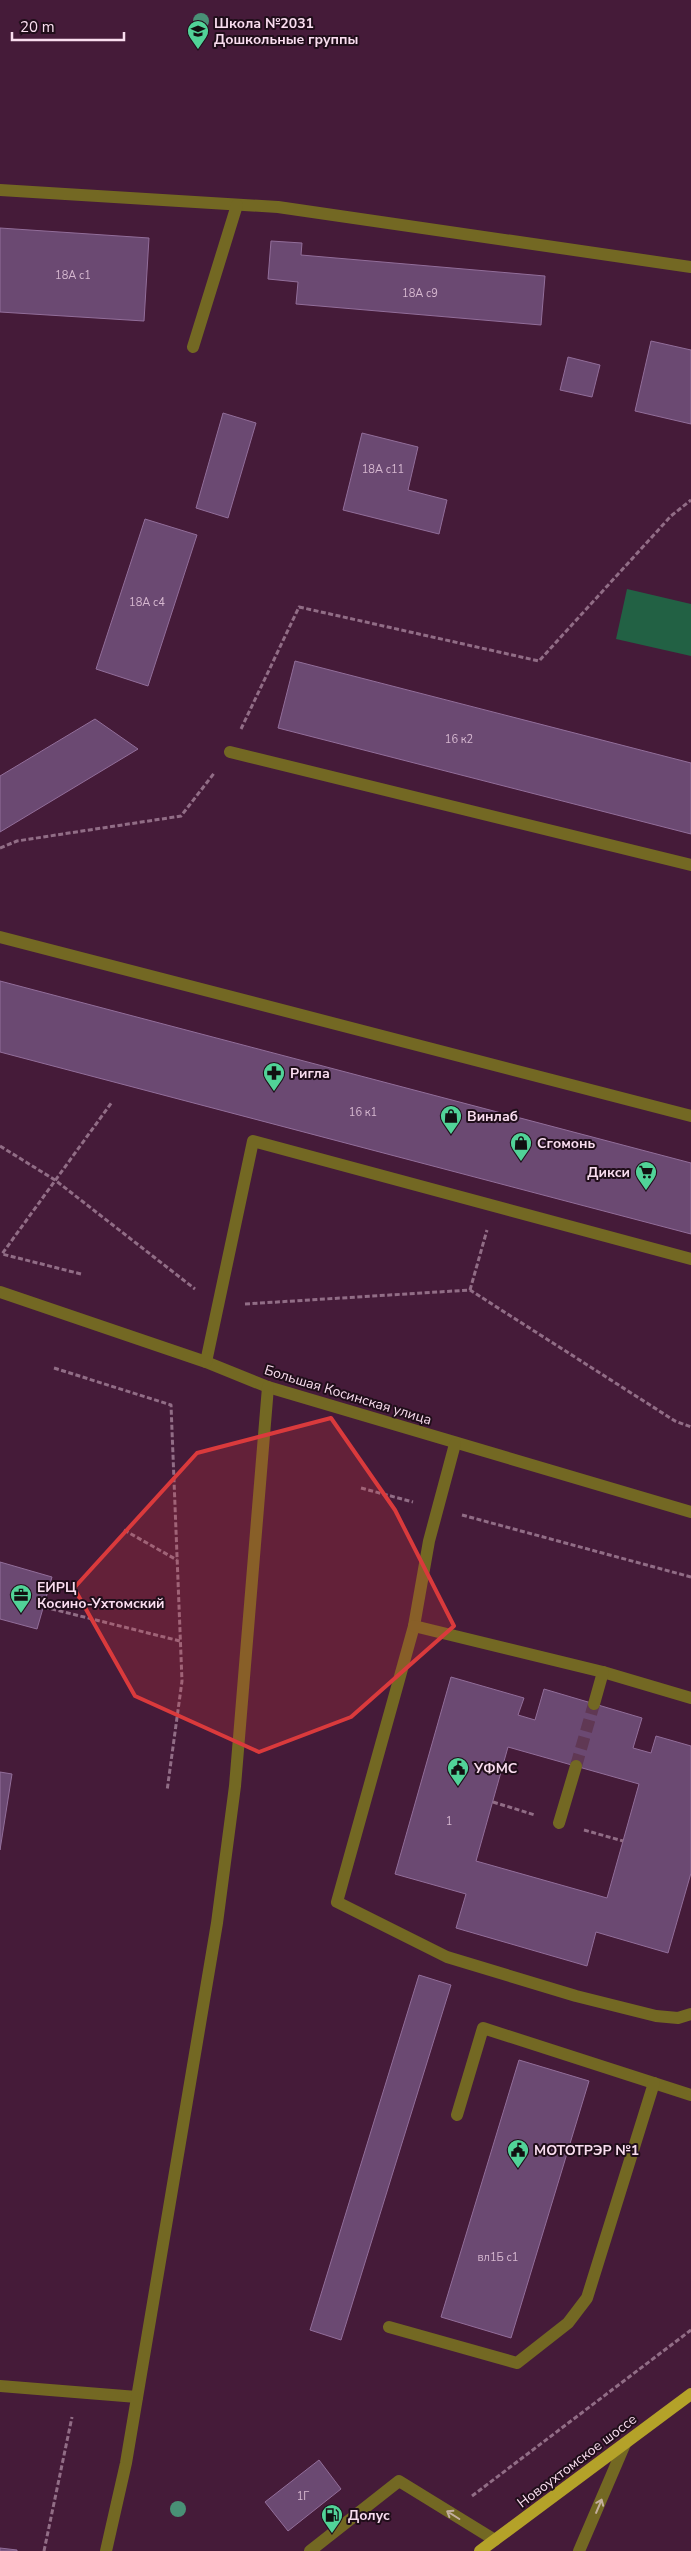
<svg xmlns="http://www.w3.org/2000/svg" width="691" height="2551" font-family="'Nunito Sans',sans-serif">
<style>
.pitch{fill:#226144}
.building{fill:#6b4972;stroke:#926e9a;fill-rule:evenodd}
.lines{fill:none;stroke-linecap:round;stroke-linejoin:round}
.minor-tunnel{stroke:#603854;stroke-width:12;stroke-dasharray:12 6;stroke-linecap:butt}
.path{stroke:#916d86;stroke-width:3;stroke-dasharray:5 2.5;stroke-linecap:butt}
.minor{stroke:#736823;stroke-width:12}
.major{stroke:#b4a229;stroke-width:12}
.tree{fill:#499076}
.oneway{stroke:#c3ae9d}
.marked{fill:#da3a3c;fill-opacity:0.2;stroke:#da3a3c;stroke-width:4;stroke-linejoin:round}
.labels{text-anchor:middle;dominant-baseline:central;stroke-width:4;stroke-linejoin:round;paint-order:stroke}
.number-label{font-size:11px;fill:#d6b8d0}
.poi-label{font-size:14px;font-weight:bold;fill:#f9ddef;stroke:#200e1a;text-anchor:start}
.street-label{font-size:14px;fill:#f9ddef;stroke:#200e1a}
</style>
<rect width="100%" height="100%" fill="#451b39"/>
<!-- pitch -->
<polygon class="pitch" points="627,589 691,604 691,656 616,639"/>
<!-- building -->
<g class="building">
<polygon points="0,228 149,238 144,321 0,312"/>
<polygon points="271,241 302,243 301,255 545,276 541,325 296,304 298,282 268,279"/>
<polygon points="651,341 691,350 691,424 635,411"/>
<polygon points="568,357 600,365 592,397 560,390"/>
<polygon points="223,413 256,423 228,518 196,508"/>
<polygon points="362,433 418,447 408,490 447,500 439,534 343,510"/>
<polygon points="145,519 197,535 148,686 96,669"/>
<polygon points="295,661 691,763 691,834 278,728"/>
<polygon points="95,719 138,749 0,832 0,776"/>
<polygon points="0,981 691,1163 691,1234 0,1052"/>
<polygon points="0,1562 52,1577 37,1629 0,1619"/>
<path d="M451,1677L524,1698L518,1715L535,1720L544,1689L642,1718L633,1748L651,1753L656,1736L691,1746V1873L668,1953L596,1932L587,1966L456,1928L466,1894L395,1874ZM508,1747L639,1784L607,1898L476,1861Z"/>
<polygon points="0,1772 12,1774 0,1850"/>
<polygon points="419,1975 451,1985 341,2340 310,2330"/>
<polygon points="519,2060 589,2081 511,2338 441,2317"/>
<polygon points="319,2460 341,2489 288,2531 265,2502"/>
<polygon points="0,2548 17,2550 17,2551 0,2551"/>
</g>
<g class="lines">
<!-- minor-tunnel -->
<polyline class="minor-tunnel" points="576,1766 594,1704"/>
<!-- path -->
<g class="path">
<polyline points="241,729 299,607 539,661 671,516 691,500"/>
<polyline points="0,848 17,841 181,816 215,772"/>
<polyline points="0,1146 55,1180 195,1289"/>
<polyline points="81,1274 2,1254 112,1102"/>
<polyline points="470,1290 487,1230"/>
<polyline points="245,1304 470,1290 675,1421 691,1427"/>
<polyline points="54,1368 171,1405 182,1681 167,1791"/>
<polyline points="361,1488 413,1502"/>
<polyline points="462,1515 691,1577"/>
<polyline points="124,1530 177,1560"/>
<polyline points="44,1607 180,1641"/>
<polyline points="493,1802 535,1815"/>
<polyline points="584,1830 623,1841"/>
<polyline points="472,2496 691,2330"/>
<polyline points="44,2551 72,2417"/>
</g>
<!-- minor -->
<g class="minor">
<polyline points="0,190 278,207 691,267"/>
<polyline points="193,347 237,205"/>
<polyline points="230,752 691,865"/>
<polyline points="0,937 691,1116"/>
<polyline points="0,1292 206,1362 268,1387 691,1512"/>
<polyline points="206,1362 253,1141 691,1259"/>
<polyline points="455,1444 429,1541 414,1626 337,1902 447,1957 576,1996 656,2016 678,2018 691,2014"/>
<polyline points="414,1626 603,1672 691,1698"/>
<polyline points="594,1704 603,1672"/>
<polyline points="559,1823 576,1766"/>
<polyline points="457,2115 483,2028 691,2095"/>
<polyline points="389,2327 517,2363 568,2323 587,2298 654,2083"/>
<polyline points="0,2386 137,2397"/>
<polyline points="106,2551 126,2463 217,1923 235,1786 268,1387"/>
<polyline points="310,2551 399,2481 495,2540"/>
<polyline points="579,2551 625,2444"/>
</g>
<!-- major -->
<polyline class="major" points="480,2551 691,2394"/>
</g>
<!-- trees -->
<g class="tree">
<circle cx="201" cy="21" r="8"/>
<circle cx="178" cy="2509" r="8"/>
</g>
<!-- one-way arrows -->
<defs><path id="oneway-shaft" d="M-6 0H5M1.5-3L5.5 0L1.5 3" fill="none" stroke-width="1.6" stroke-linecap="round" stroke-linejoin="round" transform="scale(1.25)"/></defs>
<g class="oneway">
<use href="#oneway-shaft" transform="translate(599 2506) rotate(-67)"/>
<use href="#oneway-shaft" transform="translate(453 2515) rotate(-148)"/>
</g>
<!-- marked area -->
<path class="marked" d="M331,1418L395,1510L454,1626L351,1717L259,1752L135,1696L74,1588L197,1453Z"/>
<!-- icons -->
<defs>
<g id="school-pin" transform="scale(1.125)"><path d="M0 17L-7.5 6A9.5 9.5 0 1 1 7.5 6Z" fill="#51d398" stroke="#200e1a"/><path d="M0-5L7-2L0 1L-7-2ZM-4 1L0 2.5L4 1V4Q0 6-4 4Z" fill="#111"/></g>
<g id="pharmacy-pin" transform="scale(1.125)"><path d="M0 17L-7.5 6A9.5 9.5 0 1 1 7.5 6Z" fill="#51d398" stroke="#200e1a"/><path d="M-2-6h4v4h4v4h-4v4h-4v-4h-4v-4h4Z" fill="#111"/></g>
<g id="shop-pin" transform="scale(1.125)"><path d="M0 17L-7.5 6A9.5 9.5 0 1 1 7.5 6Z" fill="#51d398" stroke="#200e1a"/><path d="M-5-2.5h2.3a2.7 3.5 0 0 1 5.4 0H5L5.5 6h-11ZM-1.5-2.5h3a1.5 2.3 0 0 0-3 0Z" fill="#111"/></g>
<g id="supermarket-pin" transform="scale(1.125)"><path d="M0 17L-7.5 6A9.5 9.5 0 1 1 7.5 6Z" fill="#51d398" stroke="#200e1a"/><path d="M-6-5.5h2.5l.6 2H6L4.5 2H-2.5L-4.4-4H-6ZM-1.5 3.2a1.3 1.3 0 1 0 .1 0ZM3 3.2a1.3 1.3 0 1 0 .1 0Z" fill="#111"/></g>
<g id="office-pin" transform="scale(1.125)"><path d="M0 17L-7.5 6A9.5 9.5 0 1 1 7.5 6Z" fill="#51d398" stroke="#200e1a"/><path d="M-6-3h4V-5.5h4V-3h4V5H-6ZM-1-4.5V-3h2v-1.5ZM-6 0V1H6V0Z" fill="#111"/></g>
<g id="civic-pin" transform="scale(1.125)"><path d="M0 17L-7.5 6A9.5 9.5 0 1 1 7.5 6Z" fill="#51d398" stroke="#200e1a"/><path d="M-.6-6.5H3V-4.5H.6V-3L4-1V1h2V6H-6V1h2V-1L-.6-3ZM-1.2 2.5V6h2.4V2.5Z" fill="#111"/></g>
<g id="fuel-pin" transform="scale(1.125)"><path d="M0 17L-7.5 6A9.5 9.5 0 1 1 7.5 6Z" fill="#51d398" stroke="#200e1a"/><path d="M-5.5-6h7V0h2V4h1.3V-2.5L3-4.5l.8-.8L6-3V5H2.5V1h-1V6h-7ZM-4.2-4.7v3.2H.2V-4.7Z" fill="#111"/></g>
</defs>
<g fill-rule="evenodd">
<use href="#school-pin" x="198" y="31"/>
<use href="#pharmacy-pin" x="274" y="1073"/>
<use href="#shop-pin" x="451" y="1116"/>
<use href="#shop-pin" x="521" y="1143"/>
<use href="#supermarket-pin" x="646" y="1172"/>
<use href="#office-pin" x="21" y="1595"/>
<use href="#civic-pin" x="458" y="1768"/>
<use href="#civic-pin" x="518" y="2150"/>
<use href="#fuel-pin" x="332" y="2515"/>
</g>
<g class="labels">
<!-- number labels -->
<g class="number-label">
<text x="73" y="275">18А с1</text>
<text x="420" y="293">18А с9</text>
<text x="383" y="469">18А с11</text>
<text x="147" y="602">18А с4</text>
<text x="459" y="739">16 к2</text>
<text x="363" y="1112">16 к1</text>
<text x="449" y="1821">1</text>
<text x="498" y="2257">вл1Б с1</text>
<text x="303" y="2496">1Г</text>
</g>
<!-- poi labels -->
<g class="poi-label">
<text x="214" y="23">Школа №2031<tspan x="214" dy="16">Дошкольные группы</tspan></text>
<text x="290" y="1073">Ригла</text>
<text x="467" y="1116">Винлаб</text>
<text x="537" y="1143">Сгомонь</text>
<text x="630" y="1172" text-anchor="end">Дикси</text>
<text x="37" y="1587">ЕИРЦ<tspan x="37" dy="16">Косино-Ухтомский</tspan></text>
<text x="474" y="1768">УФМС</text>
<text x="534" y="2150">МОТОТРЭР №1</text>
<text x="348" y="2515">Долус</text>
</g>
<!-- street labels -->
<g class="street-label">
<text transform="translate(348 1395) rotate(17)">Большая Косинская улица</text>
<text transform="translate(577 2461) rotate(-37)">Новоухтомское шоссе</text>
</g>
</g>
<!-- scale -->
<path d="M12 32v8h112v-8" fill="none" stroke="#f9ddef" stroke-width="2.5"/>
<text x="20" y="32" font-size="15" fill="#f9ddef" stroke="#200e1a" stroke-width="4" paint-order="stroke">20 m</text>
</svg>
